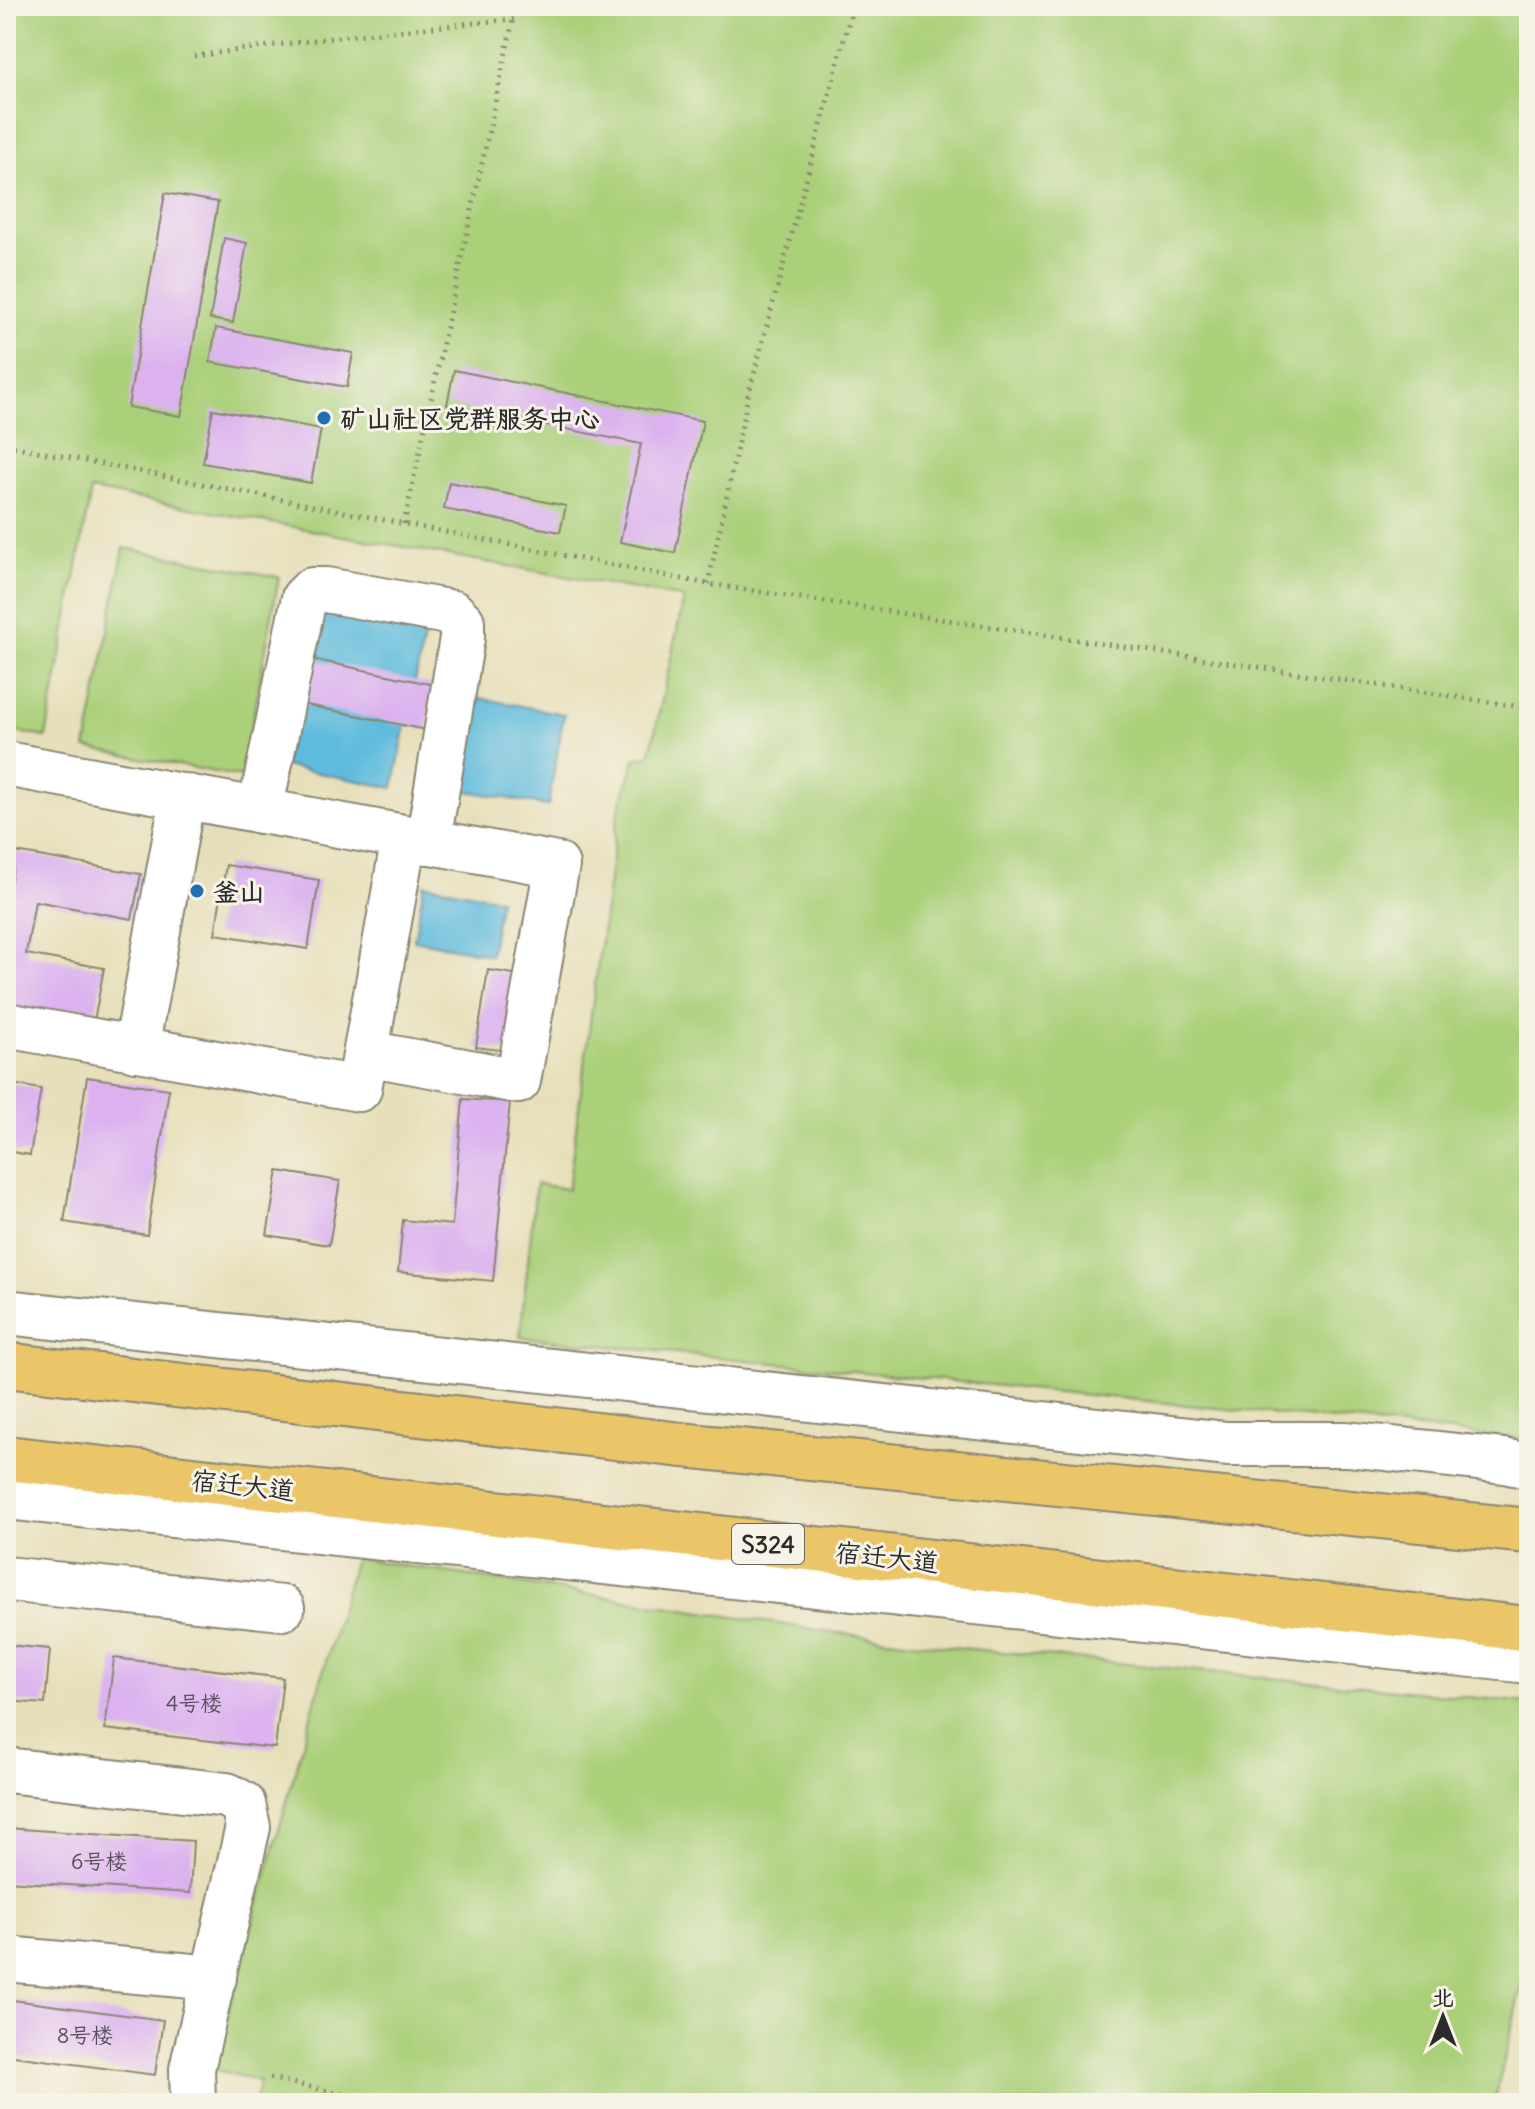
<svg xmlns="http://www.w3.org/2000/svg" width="1535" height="2109" font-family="Delius,'LXGW WenKai TC',sans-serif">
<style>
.green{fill:#abd07a;stroke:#6b7e52;stroke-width:2}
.water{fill:#5fbbdd;stroke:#457384;stroke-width:2}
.building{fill:#dbb2ef}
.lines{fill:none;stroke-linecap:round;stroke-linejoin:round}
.minor-casing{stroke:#898572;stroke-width:48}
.major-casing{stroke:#898572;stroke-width:48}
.path{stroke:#898572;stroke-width:5;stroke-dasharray:2 6;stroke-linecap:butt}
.minor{stroke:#fff;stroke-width:44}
.major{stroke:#ebc669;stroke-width:44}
.poi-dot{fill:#1f6fb2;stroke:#f7f3e8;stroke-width:3}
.labels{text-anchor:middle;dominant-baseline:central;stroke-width:6;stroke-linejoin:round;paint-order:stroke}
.number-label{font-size:22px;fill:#574d5c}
.shield{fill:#f7f3e8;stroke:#686764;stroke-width:2}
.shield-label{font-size:24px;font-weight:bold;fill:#2b2b2b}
.poi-label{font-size:26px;font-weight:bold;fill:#2b2b2b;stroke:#f7f3e8;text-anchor:start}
.street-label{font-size:26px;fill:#2b2b2b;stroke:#f7f3e8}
</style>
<rect width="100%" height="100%" fill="#f7f3e8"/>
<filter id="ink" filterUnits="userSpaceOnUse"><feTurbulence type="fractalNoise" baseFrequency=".0125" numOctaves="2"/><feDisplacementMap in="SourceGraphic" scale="16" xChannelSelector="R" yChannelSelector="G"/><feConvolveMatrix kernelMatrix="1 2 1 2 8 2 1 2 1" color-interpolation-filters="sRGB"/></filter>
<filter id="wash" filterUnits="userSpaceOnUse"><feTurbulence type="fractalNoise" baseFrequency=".006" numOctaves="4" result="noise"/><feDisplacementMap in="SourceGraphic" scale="32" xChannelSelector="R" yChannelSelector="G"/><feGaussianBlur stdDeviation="1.8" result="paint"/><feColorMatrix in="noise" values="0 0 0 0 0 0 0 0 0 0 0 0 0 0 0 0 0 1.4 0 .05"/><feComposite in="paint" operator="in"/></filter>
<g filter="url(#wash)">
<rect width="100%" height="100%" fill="#e7dfb9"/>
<!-- green -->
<g class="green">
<polygon points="6,6 1529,6 1529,1440 520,1337 536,1184 568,1189 618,812 635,759 650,755 684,598 91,490 46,737 6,730"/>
<polygon points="124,548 279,577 242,777 86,748"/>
<polygon points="355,1558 831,1632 962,1648 1529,1703 1529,1953 1494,2103 254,2103 260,2081 212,2069"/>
</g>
<!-- water -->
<g class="water">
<polygon points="316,611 425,633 393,788 284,766"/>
<polygon points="474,697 564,714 548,806 457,789"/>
<polygon points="424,884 500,899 490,955 414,940"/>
</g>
<g id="blocks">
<!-- building -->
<g class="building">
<polygon points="165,193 218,202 181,416 128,407"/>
<polygon points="224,238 247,243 233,323 210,319"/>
<polygon points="216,328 353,353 347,387 210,362"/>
<polygon points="454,370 703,421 675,553 620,542 641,444 447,405"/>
<polygon points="213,409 321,429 311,483 203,463"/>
<polygon points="449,482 566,506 560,532 444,509"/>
<polygon points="307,658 435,685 426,730 297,703"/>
<polygon points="16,852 141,874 132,919 35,901 26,954 104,968 94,1021 6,1006 6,906"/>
<polygon points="226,865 319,880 308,949 215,934"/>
<polygon points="488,970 520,975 507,1051 476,1047"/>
<polygon points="87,1077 169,1089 147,1235 64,1222"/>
<polygon points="6,1083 41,1089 30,1155 6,1151"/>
<polygon points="463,1099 510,1102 493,1281 398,1272 403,1220 452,1225"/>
<polygon points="278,1171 340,1181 329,1245 267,1235"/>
<polygon points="6,1645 50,1649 45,1704 6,1701"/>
<polygon points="114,1658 283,1678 275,1748 105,1729"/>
<polygon points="6,1828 193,1841 190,1893 6,1881"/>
<polygon points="13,2000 163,2020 155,2075 6,2055"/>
</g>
</g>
</g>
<g filter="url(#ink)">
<use href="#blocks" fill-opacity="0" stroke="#898572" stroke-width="2"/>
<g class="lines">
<!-- minor casing -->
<g class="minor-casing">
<g id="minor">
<polyline points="6,764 557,865 518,1081 366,1053"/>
<polyline points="260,811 304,598 312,590 326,590 453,613 462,622 462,638 428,842"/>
<polyline points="6,1025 359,1089 404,838"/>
<polyline points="136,1049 183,796"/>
<polyline points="6,1312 1227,1444 1347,1444 1504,1461 1529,1466"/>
<polyline points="6,1497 815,1585 1529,1661"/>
<polyline points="6,1579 282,1608"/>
<polyline points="6,1770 227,1795 243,1804 248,1827 192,2069 193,2103"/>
<polyline points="6,1959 214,1978"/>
</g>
</g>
<!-- major casing -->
<g class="major-casing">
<g id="major">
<polyline points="6,1365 682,1445 1529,1531"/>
<polyline points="6,1458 1529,1629"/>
</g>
</g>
<!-- path -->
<g class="path">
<polyline points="194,56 346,36 514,19"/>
<polyline points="6,445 708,584 1529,708"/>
<polyline points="404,524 516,6"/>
<polyline points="708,584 748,396 853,6"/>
<polyline points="270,2078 381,2103"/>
<polyline points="1523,2103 1529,2077"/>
</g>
<!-- minor -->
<use href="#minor" class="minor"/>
<!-- major -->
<use href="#major" class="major"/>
</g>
</g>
<!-- markers -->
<g class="poi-dot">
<circle cx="324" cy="418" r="8"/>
<circle cx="197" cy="891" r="8"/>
</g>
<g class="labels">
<!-- number labels -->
<g class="number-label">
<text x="194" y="1703">4号楼</text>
<text x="99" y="1861">6号楼</text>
<text x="85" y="2035">8号楼</text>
</g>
<!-- shield labels -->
<rect class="shield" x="732" y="1524" width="72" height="40" rx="6"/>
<g class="shield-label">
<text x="768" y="1544">S324</text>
</g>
<!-- poi labels -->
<g class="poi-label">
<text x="340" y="418">矿山社区党群服务中心</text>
<text x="213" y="891">釜山</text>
</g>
<!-- street labels -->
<g class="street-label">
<text transform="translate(243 1485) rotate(6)">宿迁大道</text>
<text transform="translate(887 1557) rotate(6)">宿迁大道</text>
</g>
</g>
<!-- margin -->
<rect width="1535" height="2109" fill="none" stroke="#f7f3e8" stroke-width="32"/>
<!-- north arrow -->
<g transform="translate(1443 2017)" stroke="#f7f3e8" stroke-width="6" paint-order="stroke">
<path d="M0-6L14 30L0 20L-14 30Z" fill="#2b2b2b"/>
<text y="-12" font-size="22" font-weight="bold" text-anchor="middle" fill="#2b2b2b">北</text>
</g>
</svg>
